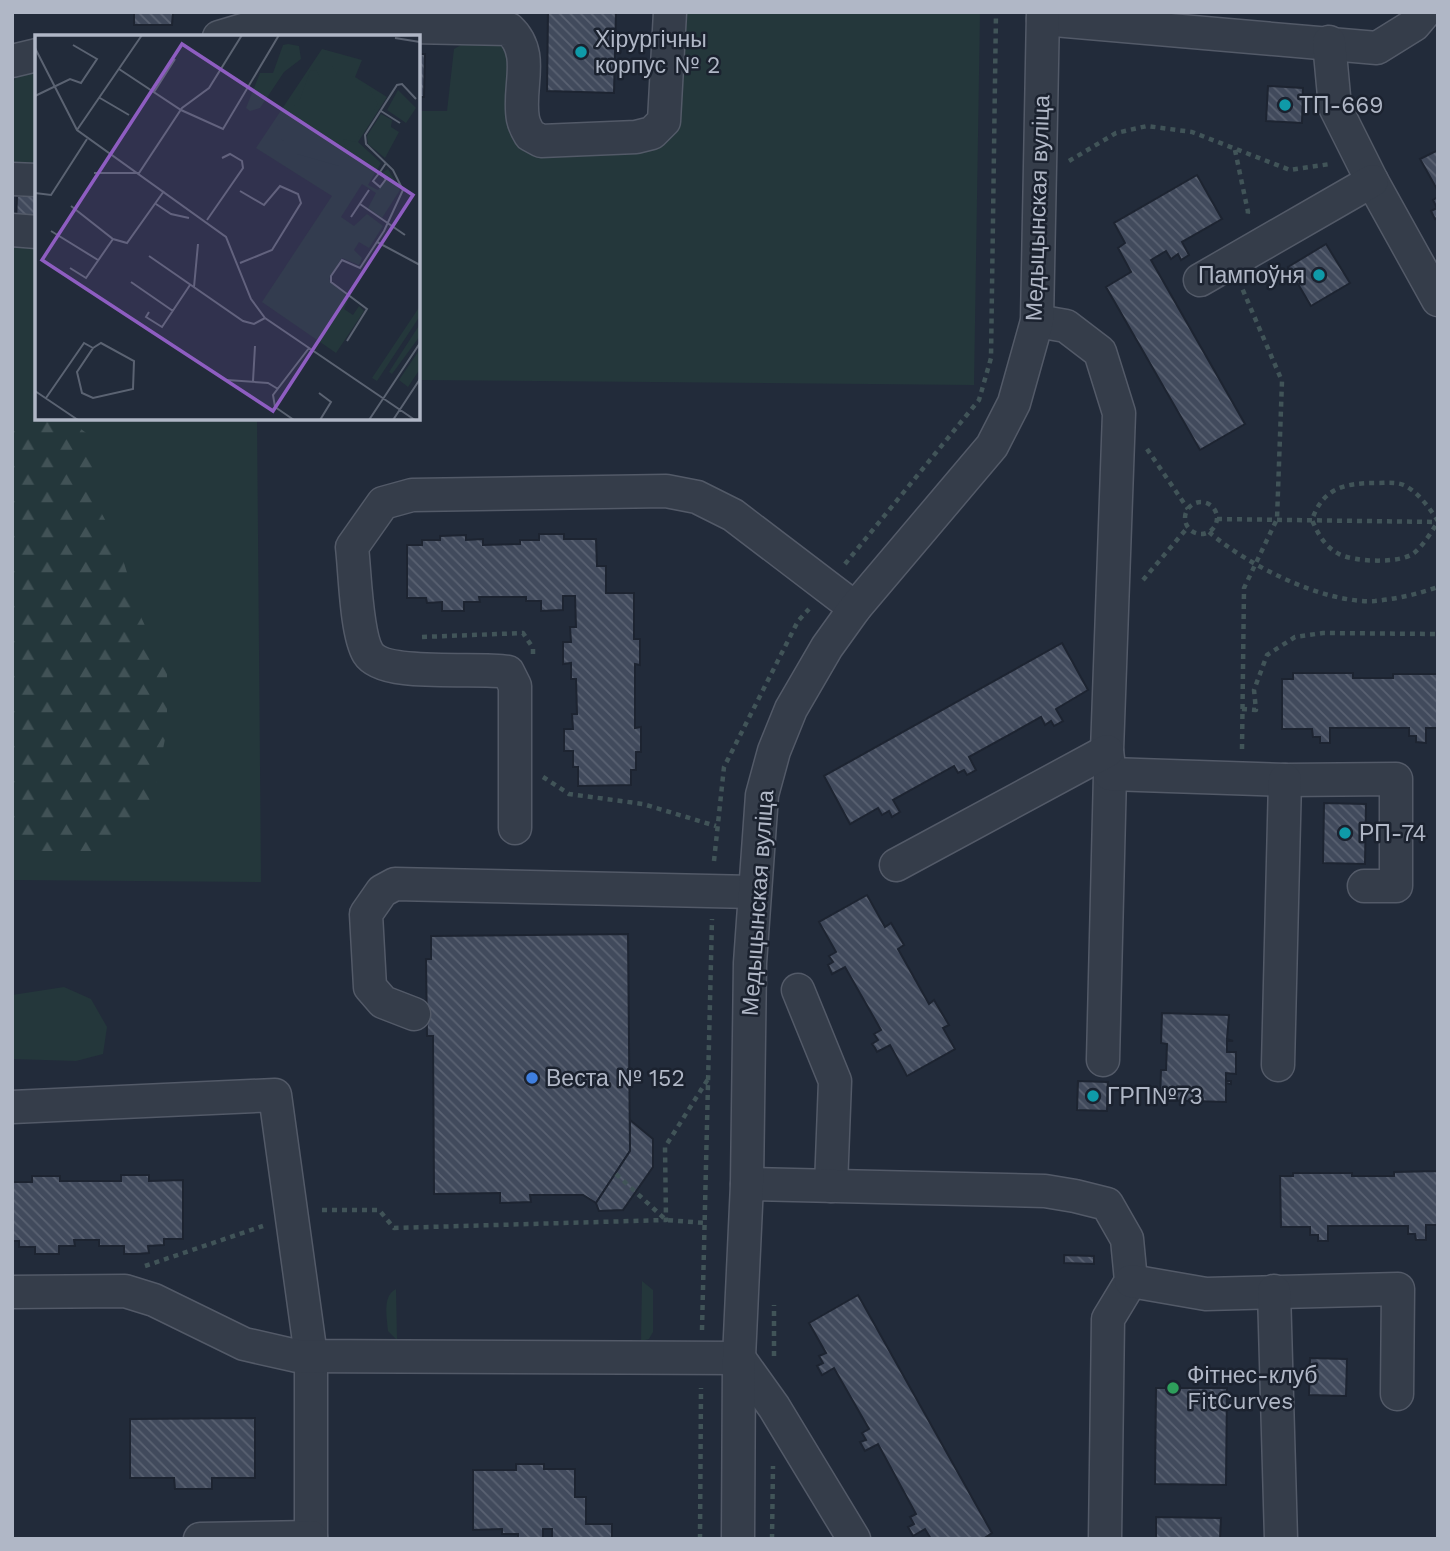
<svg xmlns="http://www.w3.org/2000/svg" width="1450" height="1551" font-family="'Work Sans',sans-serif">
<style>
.grass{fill:#24373b}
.forest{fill:url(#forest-firs)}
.building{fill:url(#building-back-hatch);stroke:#1d2431;stroke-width:2}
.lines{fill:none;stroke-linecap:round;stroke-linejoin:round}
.minor-casing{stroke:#535a68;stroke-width:35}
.path{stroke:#415458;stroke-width:4.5;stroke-dasharray:5 5;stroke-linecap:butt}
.minor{stroke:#353d4a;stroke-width:32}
.culture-dot{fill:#0f9aa8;stroke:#1b222f;stroke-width:2.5}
.shop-dot{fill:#3f7fe0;stroke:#1b222f;stroke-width:2.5}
.leisure-dot{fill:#2e9e5b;stroke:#1b222f;stroke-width:2.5}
.labels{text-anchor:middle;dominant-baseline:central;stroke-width:5;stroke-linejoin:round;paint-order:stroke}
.poi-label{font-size:23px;fill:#b0b7c6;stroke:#1b222f;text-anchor:start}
.street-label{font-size:23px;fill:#b0b7c6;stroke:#1b222f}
.inset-road{fill:none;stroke:#5b6372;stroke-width:2}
.view{fill:#8e5dc1;fill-opacity:0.15;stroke:#8e5dc1;stroke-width:3.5}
.inset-edge{fill:none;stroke:#b0b7c6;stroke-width:3.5}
</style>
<defs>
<pattern id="forest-firs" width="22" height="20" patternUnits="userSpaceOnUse" patternTransform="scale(1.75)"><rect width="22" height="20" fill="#24373b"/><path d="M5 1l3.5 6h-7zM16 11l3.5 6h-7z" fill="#415256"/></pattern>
<pattern id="building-back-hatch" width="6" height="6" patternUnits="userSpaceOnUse" patternTransform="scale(1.75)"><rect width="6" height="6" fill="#414a5c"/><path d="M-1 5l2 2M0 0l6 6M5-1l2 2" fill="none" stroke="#5a6272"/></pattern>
</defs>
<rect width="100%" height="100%" fill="#222b3a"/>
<!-- grass -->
<g class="grass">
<path d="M677,12H980L974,385L418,380V111H447L454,49C476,35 493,38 513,52L516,143H635L657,139Z"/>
<polygon points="37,64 37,176 12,183 12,84 18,74"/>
<polygon points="12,244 37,244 37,418 257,418 261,882 12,880"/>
<polygon points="64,987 91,999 107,1027 103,1054 76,1061 12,1059 12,995"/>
<polygon points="642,1281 653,1290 653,1332 649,1339 641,1341"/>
<path d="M396,1289L397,1340L388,1331C387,1317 382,1296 396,1289Z"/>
</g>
<!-- forest -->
<polygon class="forest" points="28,416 66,418 93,438 101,464 94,499 118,544 141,617 167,674 167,729 155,789 137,826 95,851 35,851 12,837 12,433"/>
<!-- building -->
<g class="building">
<polygon points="134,12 173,12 172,25 134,25"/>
<polygon points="548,12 616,12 614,93 547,91"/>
<polygon points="418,54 425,54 424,97 418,97"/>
<polygon points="1268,86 1303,88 1302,123 1266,121"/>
<polygon points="1438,150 1438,191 1420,159"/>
<polygon points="1197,175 1222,219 1182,242 1189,255 1181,260 1178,254 1171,259 1166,251 1151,260 1245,424 1200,450 1106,287 1131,272 1118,248 1125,243 1114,223"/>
<polygon points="17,196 37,196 37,223 16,222"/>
<polygon points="1438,197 1438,217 1435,219 1431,211 1437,208 1433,200"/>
<polygon points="1326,244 1350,283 1311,306 1288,267"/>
<polygon points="539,534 564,534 564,539 596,539 597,566 606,566 606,593 634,593 634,639 640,639 640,665 635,664 635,728 641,727 641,752 636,752 636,770 631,770 631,785 578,786 578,767 573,767 573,751 564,751 564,729 573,729 572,714 577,714 576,679 571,679 571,663 563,664 563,642 571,642 570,627 576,627 575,596 563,596 563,610 541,611 541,601 526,601 526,597 479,597 480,602 464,602 464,611 442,611 442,602 427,603 426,598 407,598 407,545 422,545 422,540 440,540 440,536 466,535 466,540 483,539 483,545 520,544 520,540 539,540"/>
<polygon points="1062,643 1088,690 1056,709 1063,721 1054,726 1051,721 1045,725 1041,717 969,757 976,770 967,775 964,770 958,773 954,766 893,800 900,812 895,815 892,817 889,811 882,815 878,808 850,824 824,776"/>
<polygon points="1293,673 1353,673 1353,678 1393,678 1393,674 1438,674 1438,728 1426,728 1426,743 1416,742 1416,736 1409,736 1409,728 1330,728 1330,743 1320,743 1320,737 1313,737 1312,729 1282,729 1282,679 1293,679"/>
<polygon points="1324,803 1366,804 1365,864 1323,863"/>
<polygon points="867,895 885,927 891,923 904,945 898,949 929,1004 934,1000 949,1025 943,1028 955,1049 907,1076 890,1045 877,1052 875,1048 872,1044 878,1040 874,1034 881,1030 845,967 832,974 828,965 833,962 829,956 836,952 819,922"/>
<polygon points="628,934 630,1151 596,1203 583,1195 530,1195 531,1202 500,1203 500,1193 434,1194 433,1036 427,1036 426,959 431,959 431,936"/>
<polygon points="1162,1013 1229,1015 1227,1039 1233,1041 1227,1041 1227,1052 1236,1052 1236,1074 1226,1073 1226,1081 1231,1081 1231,1084 1226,1083 1226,1102 1160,1100 1161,1070 1166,1070 1167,1044 1161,1043"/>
<polygon points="1078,1081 1108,1082 1107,1111 1077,1110"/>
<polygon points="630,1120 653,1139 653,1167 623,1210 599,1211 596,1203 630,1151"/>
<polygon points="1438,1171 1438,1225 1426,1225 1426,1240 1416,1240 1415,1234 1408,1234 1408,1226 1328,1226 1328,1241 1318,1241 1318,1235 1310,1235 1310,1227 1281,1227 1280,1176 1293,1176 1293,1173 1352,1173 1352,1176 1394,1176 1394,1172"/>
<polygon points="121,1175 149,1175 149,1181 183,1180 183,1239 164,1239 164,1245 148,1246 149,1253 136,1254 124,1254 124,1246 99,1246 99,1240 74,1240 75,1246 59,1246 59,1254 35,1254 35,1247 19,1247 19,1241 12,1241 12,1182 32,1182 32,1176 60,1176 60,1181 121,1181"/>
<polygon points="1064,1255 1094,1256 1094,1264 1064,1263"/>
<polygon points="858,1295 992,1533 983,1539 931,1539 925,1529 913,1536 908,1527 914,1524 910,1517 916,1514 878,1444 865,1451 860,1442 866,1440 862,1433 869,1429 834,1368 822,1375 817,1366 823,1363 819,1356 826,1353 809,1323"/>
<polygon points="1310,1358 1347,1359 1346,1396 1309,1395"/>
<polygon points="1156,1388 1227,1388 1226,1485 1155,1484"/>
<polygon points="255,1418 255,1478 212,1478 212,1489 175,1489 174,1478 130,1478 130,1419"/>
<polygon points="516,1464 544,1464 544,1469 575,1469 575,1497 586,1497 586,1524 612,1524 612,1539 552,1539 552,1529 543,1529 543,1539 518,1539 518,1534 502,1534 502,1529 473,1530 473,1470 516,1470"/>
<polygon points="1156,1517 1221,1518 1220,1539 1156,1539"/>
</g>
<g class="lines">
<!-- minor casing -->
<g class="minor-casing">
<g id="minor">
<polyline points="1043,19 1377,48 1414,25 1425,12"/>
<path d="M219,37L263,24L509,29C536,54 517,87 523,119C524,124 527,130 530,135L541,141L636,137L652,133L664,121L670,12"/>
<polyline points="1329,42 1335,107 1372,181 1438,300"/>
<polyline points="12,61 37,55"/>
<polyline points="12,179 37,180"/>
<polyline points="12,230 37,232"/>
<polyline points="1200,280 1372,181"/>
<polyline points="1037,321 1066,326 1100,352 1119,413 1107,751 1110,774 1103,1060"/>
<polyline points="1110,774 1285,780 1396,779 1396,886 1364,886"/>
<path d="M515,828V686L508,672C477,666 384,679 368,653C356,633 355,572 352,547L383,503L412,495L666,491L697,497L733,515L855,608"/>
<polyline points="896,865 1107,751"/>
<polyline points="798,990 835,1081 831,1186"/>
<polyline points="414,1014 383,1002 370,987 366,914 382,891 395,884 753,892"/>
<polyline points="1278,1065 1285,780"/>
<polyline points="12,1107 275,1095 311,1356 311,1539"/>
<polyline points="747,1184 1045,1191 1075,1196 1107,1204 1127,1239 1131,1281 1108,1319 1105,1539"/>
<polyline points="1131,1281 1206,1294 1398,1289 1397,1394"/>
<polyline points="1274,1291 1281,1539"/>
<polyline points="12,1292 125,1291 154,1300 244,1344 297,1356 739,1358 774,1407 854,1539"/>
<polyline points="200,1539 311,1537"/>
<polyline points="738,1539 739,1358 747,1184 750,963 762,795 774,751 791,709 827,647 855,608 992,446 1014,403 1037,321 1043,12"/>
</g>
</g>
<!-- path -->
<g class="path">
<polyline points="1235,150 1248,212 1247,217"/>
<polyline points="1069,161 1116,133 1147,126 1192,132 1290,170 1330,164"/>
<polyline points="1147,449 1188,509"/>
<circle cx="1201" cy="518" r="16"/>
<polyline points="1217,519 1438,522"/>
<path d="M1438,521C1430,509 1421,496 1409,488C1399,481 1389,483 1377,483C1346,483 1323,487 1312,520C1318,534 1325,547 1339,554C1354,562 1400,564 1414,553C1424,545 1431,532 1438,522"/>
<path d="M1209,532C1247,565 1324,604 1375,601C1396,599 1418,594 1438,587"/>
<polyline points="845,564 979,400 991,358 996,12"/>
<polyline points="1143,580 1188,527"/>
<polyline points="422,637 523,633 533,648 533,657"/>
<polyline points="1242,709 1256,710 1254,690 1267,655 1295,637 1323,633 1438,634"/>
<polyline points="1242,749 1244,588 1277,519 1282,381 1242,288"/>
<polyline points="543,777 569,794 643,804 716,826"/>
<polyline points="714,861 724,767 798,621 809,609"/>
<polyline points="616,1174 666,1220 705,1223"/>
<polyline points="322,1210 379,1210 394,1228 666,1220 665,1147 708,1079"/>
<polyline points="145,1266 263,1226"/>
<polyline points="702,1330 712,919"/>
<polyline points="774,1356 774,1305"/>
<polyline points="700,1539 701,1388"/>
<polyline points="772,1539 773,1466"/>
</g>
<!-- minor -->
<use href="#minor" class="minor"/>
</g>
<!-- markers -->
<g class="culture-dot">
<circle cx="581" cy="52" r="7"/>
<circle cx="1285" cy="105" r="7"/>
<circle cx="1319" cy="275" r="7"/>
<circle cx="1345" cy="833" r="7"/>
<circle cx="1093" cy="1096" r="7"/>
</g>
<circle class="shop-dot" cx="532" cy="1078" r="7"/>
<circle class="leisure-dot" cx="1173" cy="1388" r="7"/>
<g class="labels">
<!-- poi labels -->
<g class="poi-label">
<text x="595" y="39">Хірургічны<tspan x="595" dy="26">корпус № 2</tspan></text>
<text x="1299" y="105">ТП-669</text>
<text x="1305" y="275" text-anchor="end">Пампоўня</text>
<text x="1359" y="833">РП-74</text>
<text x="546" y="1078">Веста № 152</text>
<text x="1107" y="1096">ГРП№73</text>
<text x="1187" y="1375">Фітнес-клуб<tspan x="1187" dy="26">FitCurves</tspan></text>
</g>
<!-- street labels -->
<g class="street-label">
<text transform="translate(1038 208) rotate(-88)">Медыцынская вуліца</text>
<text transform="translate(758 903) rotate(-86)">Медыцынская вуліца</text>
</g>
</g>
<!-- overview -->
<g transform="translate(35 35)">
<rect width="385" height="385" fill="#222b3a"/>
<path d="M253,9L264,11L266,24L249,37L225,73L215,76L211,73L225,38H238L248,10ZM287,14L327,25L320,42L352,62L323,107L346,128L333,150L343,155L350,146L345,139L353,134L365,155L347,183L333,173L341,158L327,149L306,182L319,191L332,179L348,191L334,213L324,207L319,215L327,223L324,230L307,223L294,244L314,263L309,274L318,280L324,271L329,276L301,318L227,267L297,161L221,113ZM363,55L381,73L371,88L352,75ZM346,79L357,85L356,92L364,97L350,123L333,109L332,101ZM385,271V281L342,346L337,343ZM385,289V301L357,339L354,337ZM385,314V334L373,352L364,345Z" fill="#24373b"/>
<path d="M297,31L302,39H315L334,53L343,69L320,107L308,104L314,123L304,131L262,119L242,100V91L265,64L275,36L281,35L285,42Z" fill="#24373b"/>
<path class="inset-road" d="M360,3L385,7M0,13L42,95L191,202L216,264L230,283L380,385M84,34L146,75L188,94L244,0M119,57L140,24M0,61L35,44L46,48L62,24L38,10M65,63L94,80M346,76L365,88M42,95L107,0M345,137L351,144L345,152L338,146L345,137L351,128M59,138H104L147,73L174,53L207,0M0,158L16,160L52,104M121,169L136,179L154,183M325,169L370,200M36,171L78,204L92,208L129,156M316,182L334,155M172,185L208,133L207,126L195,119L187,123M16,196L63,225M342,207L385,230M114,221L208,286L219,289L230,283M205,228L237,215L266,168L263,159L245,151L229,170L205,156M35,233L51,243L78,204M96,247L138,276M159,252L163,209M114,277L111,282L127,292L155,250M312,306L332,274L296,247V241L307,225L325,233L349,196L368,155L358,135L331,109L330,100L362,50L367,49L381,64M192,345L233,348L243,354M218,346L220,311M0,356L43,385M284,358L296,367L285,385M11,363L49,308L58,313L42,337L47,358L58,363L98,354L99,326L66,308L58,313M259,385L240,372L238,360L274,313M334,385L385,308M358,385L385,344"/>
<path class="view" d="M147,9L378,160L238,376L7,225Z"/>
<rect width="385" height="385" class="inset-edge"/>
</g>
<!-- border -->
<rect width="1450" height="1551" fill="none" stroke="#b0b7c6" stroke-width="28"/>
</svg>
